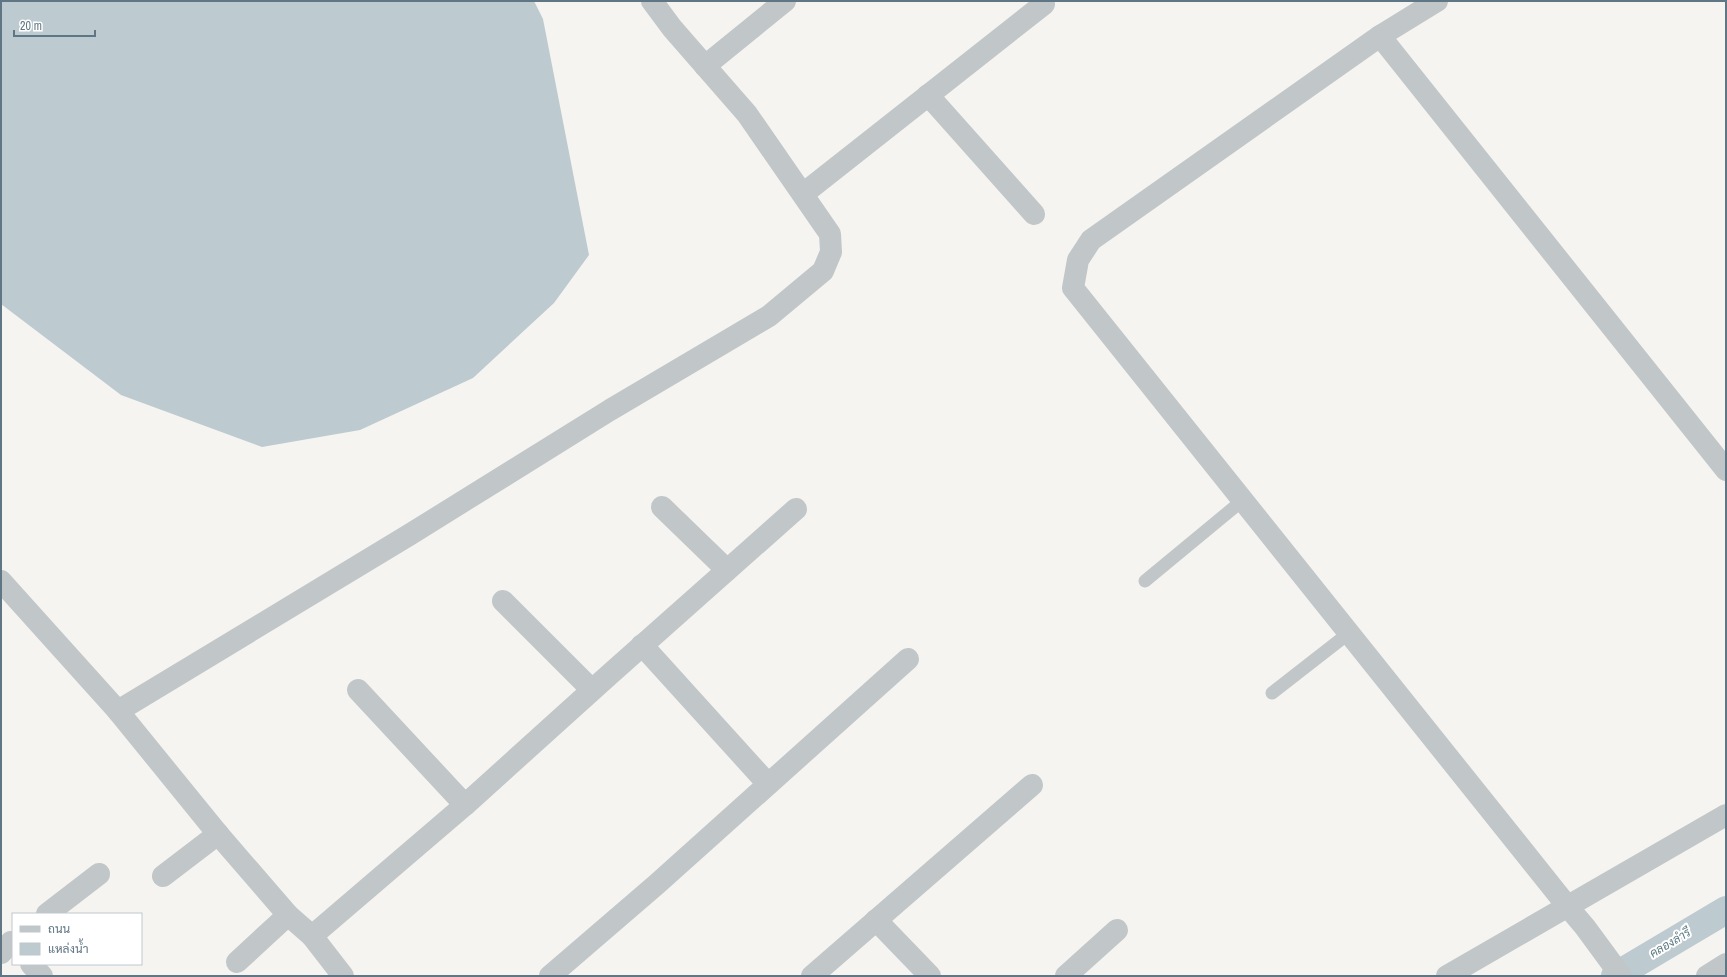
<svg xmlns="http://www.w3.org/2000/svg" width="1727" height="977" font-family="'Archivo Narrow',Sarabun,sans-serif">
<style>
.water{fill:#bdcacf}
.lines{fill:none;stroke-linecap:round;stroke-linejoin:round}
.canal{stroke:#bdcacf;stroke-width:28}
.lane{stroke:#c1c6c9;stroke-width:13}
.street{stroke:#c1c6c9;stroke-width:22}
.labels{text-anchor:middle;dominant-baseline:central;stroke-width:4;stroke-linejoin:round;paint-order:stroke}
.water-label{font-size:12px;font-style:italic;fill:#5c7a82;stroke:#fff}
</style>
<rect width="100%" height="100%" fill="#f5f4f0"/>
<!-- water -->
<polygon class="water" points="1,1 534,1 543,19 589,255 554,303 473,378 360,430 262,447 121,395 1,304"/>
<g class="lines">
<!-- canal -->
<polyline class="canal" points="1615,976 1726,910"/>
<!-- lane -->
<g class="lane">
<polyline points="1145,581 1243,500"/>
<polyline points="1272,693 1349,633"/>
</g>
<!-- street -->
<g class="street">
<polyline points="1437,1 1380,36 1091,240 1078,260 1073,288 1568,907 1585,927 1621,976"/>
<polyline points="1380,36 1726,470"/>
<polyline points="705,66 785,1"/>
<polyline points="928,95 1034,214"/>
<polyline points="803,194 1044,4"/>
<polyline points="662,507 727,570"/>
<polyline points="1,581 118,711 218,834 288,915 312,936 343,976"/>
<polyline points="503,601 592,690"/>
<polyline points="642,645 768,784"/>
<polyline points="358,690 465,805"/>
<polyline points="118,711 409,535 610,410 769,316 823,271 831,252 830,234 747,114 672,28 652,1"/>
<polyline points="163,876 218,834"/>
<polyline points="47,914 99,874"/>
<polyline points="876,920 930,976"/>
<polyline points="312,936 465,805 609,675 796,509"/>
<polyline points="1,953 11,942 13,944"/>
<polyline points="237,962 288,915"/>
<polyline points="31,964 42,976"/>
<polyline points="550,976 657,884 908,659"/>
<polyline points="812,976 1032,785"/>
<polyline points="1066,976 1117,930"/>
<polyline points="1447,976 1726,815"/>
<polyline points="1707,976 1726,964"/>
</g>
</g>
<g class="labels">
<!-- water labels -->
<g class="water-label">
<text transform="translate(1670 943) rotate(-31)">คลองลำรี</text>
</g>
</g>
<!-- border -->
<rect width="1727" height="977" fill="none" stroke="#607684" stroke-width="4"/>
<!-- legend -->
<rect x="12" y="913" width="130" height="52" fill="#ffffff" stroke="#bfc8ce"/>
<rect x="20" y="926" width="20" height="6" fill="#c1c6c9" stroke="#bfc8ce"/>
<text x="48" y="933" font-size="12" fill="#607684">ถนน</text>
<rect x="20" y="943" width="20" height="12" fill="#bdcacf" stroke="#bfc8ce"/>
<text x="48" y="953" font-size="12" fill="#607684">แหล่งน้ำ</text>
<!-- scale -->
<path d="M14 30v6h81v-6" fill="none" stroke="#607684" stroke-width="2"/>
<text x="20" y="30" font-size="12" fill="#607684" stroke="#ffffff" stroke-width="3" paint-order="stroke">20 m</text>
</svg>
